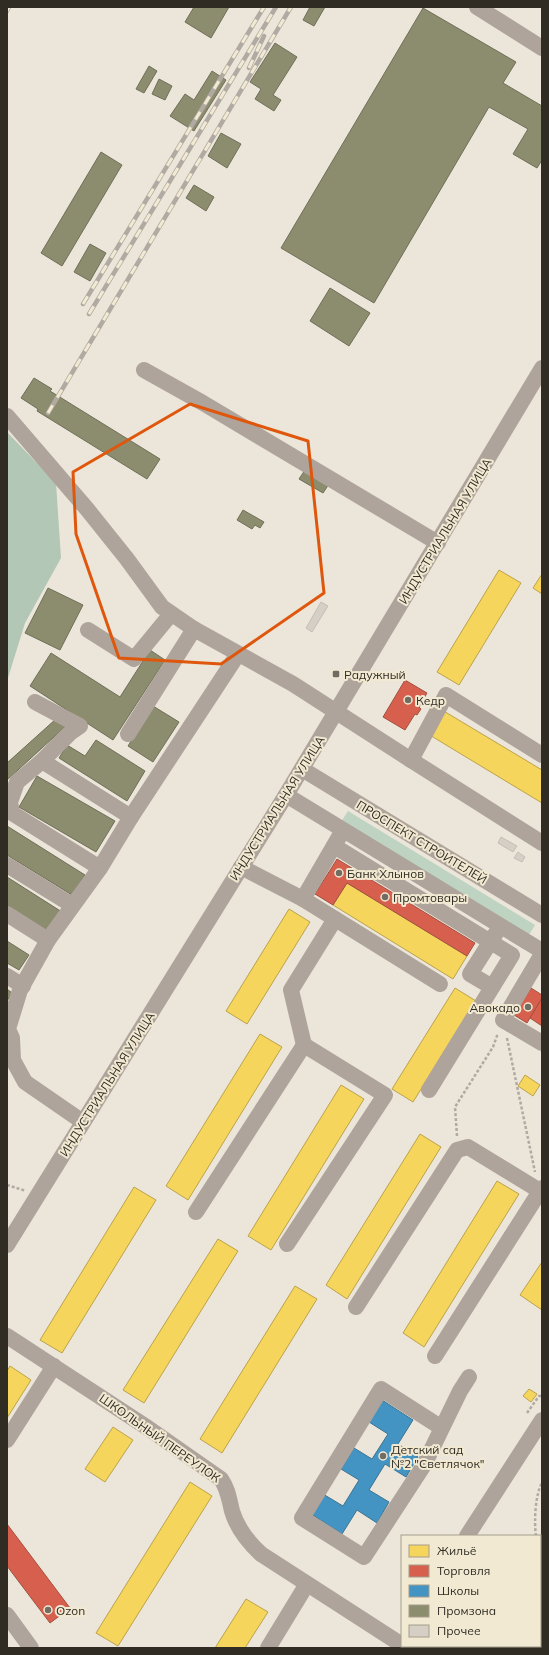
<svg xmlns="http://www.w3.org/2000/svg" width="549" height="1655" font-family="Mulish,sans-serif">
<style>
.green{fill:#bed3c1}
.forest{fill:#b2c7b6}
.homes{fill:#f6d55c;stroke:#bba24b}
.shops{fill:#d6604d;stroke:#a45041}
.schools{fill:#4393c3;stroke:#3d7493}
.industry{fill:#8c8c6e;stroke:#706f58}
.building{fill:#d5cfc6;stroke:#c4beb6}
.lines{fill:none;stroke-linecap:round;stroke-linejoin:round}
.path{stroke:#b1aaa2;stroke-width:2.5;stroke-dasharray:3 2;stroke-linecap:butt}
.minor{stroke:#afa49b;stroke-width:16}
.rail-casing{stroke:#b1aaa2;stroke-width:4.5}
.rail{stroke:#f2e9d2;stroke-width:3;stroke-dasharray:9;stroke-linecap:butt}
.marked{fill:none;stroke:#df570d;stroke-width:3;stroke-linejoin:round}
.poi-dot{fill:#716d63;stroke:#f2e9d2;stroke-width:1.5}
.labels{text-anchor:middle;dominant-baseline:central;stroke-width:4;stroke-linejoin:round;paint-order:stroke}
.street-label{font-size:12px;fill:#302c24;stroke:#f2e9d2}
.poi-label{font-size:12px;fill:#302c24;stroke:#f2e9d2;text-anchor:start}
</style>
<rect width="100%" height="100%" fill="#ebe6d9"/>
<!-- green -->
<polygon class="green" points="348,811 535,925 529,935 341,822"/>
<!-- forest -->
<polygon class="forest" points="7,432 56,483 61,558 25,623 7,681"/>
<!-- homes -->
<g class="homes">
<polygon points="499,570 521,583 459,685 437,672"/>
<polygon points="542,574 542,594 533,588"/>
<polygon points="442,710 542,770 542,803 428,734"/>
<polygon points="347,883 467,956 453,979 333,905"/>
<polygon points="289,909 310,922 247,1024 226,1011"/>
<polygon points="455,988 476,1001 413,1102 392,1089"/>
<polygon points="260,1034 282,1047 188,1200 166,1186"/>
<polygon points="525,1075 540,1085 533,1096 518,1086"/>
<polygon points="341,1085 364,1099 271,1250 248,1236"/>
<polygon points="420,1134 441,1147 347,1299 326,1285"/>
<polygon points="497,1181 519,1194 424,1347 403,1333"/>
<polygon points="134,1187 156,1200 62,1353 40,1340"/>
<polygon points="218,1239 238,1251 144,1403 123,1390"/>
<polygon points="542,1262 542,1310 520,1295"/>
<polygon points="295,1286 317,1299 222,1453 200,1439"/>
<polygon points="10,1366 31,1380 7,1418 7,1371"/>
<polygon points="529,1389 537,1394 531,1402 523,1396"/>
<polygon points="113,1427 133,1440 105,1482 85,1469"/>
<polygon points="190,1482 212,1496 118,1646 96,1633"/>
<polygon points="246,1599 268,1612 245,1648 215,1648"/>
</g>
<!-- shops -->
<g class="shops">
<polygon points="405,680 427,693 419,707 421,709 417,715 415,714 405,730 383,717"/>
<polygon points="337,859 475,943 467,956 347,883 333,905 315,894"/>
<polygon points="531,988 542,995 542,998 527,1023 514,1015"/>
<polygon points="542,998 542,1026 530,1018"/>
<polygon points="7,1524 70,1608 50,1623 7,1566"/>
</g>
<!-- schools -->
<polygon class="schools" points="382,1400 413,1420 398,1444 418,1457 406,1477 385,1464 369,1490 389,1502 377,1523 357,1510 342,1534 311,1514 323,1494 343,1506 359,1480 341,1469 354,1448 372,1459 388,1434 369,1422"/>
<!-- industry -->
<g class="industry">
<polygon points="194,7 229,7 211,38 185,22"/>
<polygon points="310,7 325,7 314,26 303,20"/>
<polygon points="423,8 516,62 503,83 542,106 542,160 537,168 513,154 528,129 489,107 374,303 281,248"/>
<polygon points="275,43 297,57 273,95 281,100 274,111 255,99 261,89 250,82"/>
<polygon points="149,66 157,71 144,93 136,89"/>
<polygon points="212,71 226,80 194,131 170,116 185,94 194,100"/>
<polygon points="159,79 172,86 165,100 152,94"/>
<polygon points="221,133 241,144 227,168 208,156"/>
<polygon points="101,152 122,165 62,266 41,253"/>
<polygon points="194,185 214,197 206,211 186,198"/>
<polygon points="90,244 106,253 90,281 74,272"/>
<polygon points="330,288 370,313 349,346 310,321"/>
<polygon points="34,378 52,389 50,391 160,459 147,479 37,411 38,409 21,398"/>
<polygon points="305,470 329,484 323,493 299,479"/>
<polygon points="243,510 264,522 260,528 255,525 252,529 237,520"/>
<polygon points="48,588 83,605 60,650 25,633"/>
<polygon points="150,650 165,660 113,740 30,686 51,653 120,697"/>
<polygon points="153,706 179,722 153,762 128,746"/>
<polygon points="57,718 65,727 7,780 7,763"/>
<polygon points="96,740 145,771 127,801 59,758 67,745 85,756"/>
<polygon points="37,776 115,821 96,852 19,807"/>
<polygon points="7,826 85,875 72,895 7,855"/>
<polygon points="7,877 62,912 49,932 7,906"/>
<polygon points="7,941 29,955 19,970 7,963"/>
<polygon points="7,989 12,993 7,1001"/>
</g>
<!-- building -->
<g class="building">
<polygon points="321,602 328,606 312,632 306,628"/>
<polygon points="501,837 517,846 513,852 498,843"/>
<polygon points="518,852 525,857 522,862 514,858"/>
</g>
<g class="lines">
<!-- path -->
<g class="path">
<polyline points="507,1038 535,1172"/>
<polyline points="457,1136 455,1107 493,1047 498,1033"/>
<polyline points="7,1185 26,1191"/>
<polyline points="527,1413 539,1396 542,1396"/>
<path d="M536,1536C534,1522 535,1495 542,1483"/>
<polyline points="540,1562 540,1572"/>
<polyline points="477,1646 480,1648"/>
<polyline points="527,1648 528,1646"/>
</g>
<!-- minor -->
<g class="minor">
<polyline points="477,7 542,48"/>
<polyline points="144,370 203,403 438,543"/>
<polyline points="7,416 87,509 127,559 162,607 194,629 293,684 411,760 446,695 542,755"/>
<polyline points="88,630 134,659 171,614"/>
<polyline points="35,702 80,726 70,733 42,761 17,782 10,802 12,813 100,868"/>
<polyline points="128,734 194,629"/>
<polyline points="411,760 542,843"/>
<polyline points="42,761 131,817"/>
<polyline points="302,769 542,915"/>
<polyline points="286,795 542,951"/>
<polyline points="339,837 303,899 440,984"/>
<polyline points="334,846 512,955 429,1090"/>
<polyline points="7,865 72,905"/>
<polyline points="241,867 303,899"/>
<polyline points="7,914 48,940"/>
<polyline points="542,954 503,1020 542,1043"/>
<polyline points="7,976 23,986"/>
<polyline points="492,987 470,974 496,933"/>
<polyline points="83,1122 25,1082 13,1060 12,1038 8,1029 20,990 48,940 100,868 131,817 238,654"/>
<polyline points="196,1212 304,1045"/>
<polyline points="287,1244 385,1095 304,1045 291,990 335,919"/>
<polyline points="7,1245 286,795 542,368"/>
<polyline points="356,1307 457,1150 468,1147 540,1191"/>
<path d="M7,1336L148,1428L221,1479C228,1489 229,1499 232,1511C237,1528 248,1542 261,1554L402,1645"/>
<polyline points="435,1356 542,1188"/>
<polyline points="442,1428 381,1389 302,1518 364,1557 424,1465 460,1391 469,1377"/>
<polyline points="7,1440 54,1366"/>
<polyline points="467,1536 542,1420"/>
<polyline points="7,1615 31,1648"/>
<polyline points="268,1648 307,1584"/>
</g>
<!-- rail casing -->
<g class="rail-casing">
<g id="rail">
<polyline points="7,11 9,7"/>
<polyline points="249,68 264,36"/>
<polyline points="83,304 264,7"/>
<polyline points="89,314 276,7"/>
<polyline points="48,413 291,7"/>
</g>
</g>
<!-- rail -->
<use href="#rail" class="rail"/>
</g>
<!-- marked area -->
<path class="marked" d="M190,404L308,441L324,593L221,664L119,658L76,534L73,472Z"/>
<!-- markers -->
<g class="poi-dot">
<rect x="332" y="670" width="8" height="8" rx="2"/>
<circle cx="408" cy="700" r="4"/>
<circle cx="339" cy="873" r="4"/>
<circle cx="385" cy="897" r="4"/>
<circle cx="528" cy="1007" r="4"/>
<circle cx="383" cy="1456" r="4"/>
<circle cx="48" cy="1610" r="4"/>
</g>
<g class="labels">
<!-- street labels -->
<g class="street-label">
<text transform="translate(445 531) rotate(-59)">ИНДУСТРИАЛЬНАЯ УЛИЦА</text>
<text transform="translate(277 808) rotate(-58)">ИНДУСТРИАЛЬНАЯ УЛИЦА</text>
<text transform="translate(422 842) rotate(31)">ПРОСПЕКТ СТРОИТЕЛЕЙ</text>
<text transform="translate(107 1084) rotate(-58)">ИНДУСТРИАЛЬНАЯ УЛИЦА</text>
<text transform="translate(160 1438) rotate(35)">ШКОЛЬНЫЙ ПЕРЕУЛОК</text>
</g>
<!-- poi labels -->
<g class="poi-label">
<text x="344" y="674">Радужный</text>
<text x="416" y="700">Кедр</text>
<text x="347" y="873">Банк Хлынов</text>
<text x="393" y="897">Промтовары</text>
<text x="520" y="1007" text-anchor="end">Авокадо</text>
<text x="391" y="1449">Детский сад<tspan x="391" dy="14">№2 "Светлячок"</tspan></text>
<text x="56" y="1610">Ozon</text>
</g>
</g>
<!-- border -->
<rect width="549" height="1655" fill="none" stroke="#302c24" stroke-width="16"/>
<!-- legend -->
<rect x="401" y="1535" width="140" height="112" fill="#f2e9d2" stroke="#a49d8c"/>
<rect x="409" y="1545" width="20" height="12" fill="#f6d55c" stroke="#a49d8c"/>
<text x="437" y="1555" font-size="12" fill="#302c24">Жильё</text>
<rect x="409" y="1565" width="20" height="12" fill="#d6604d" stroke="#a49d8c"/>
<text x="437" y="1575" font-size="12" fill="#302c24">Торговля</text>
<rect x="409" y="1585" width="20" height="12" fill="#4393c3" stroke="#a49d8c"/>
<text x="437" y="1595" font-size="12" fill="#302c24">Школы</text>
<rect x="409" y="1605" width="20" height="12" fill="#8c8c6e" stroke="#a49d8c"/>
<text x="437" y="1615" font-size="12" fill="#302c24">Промзона</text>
<rect x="409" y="1625" width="20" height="12" fill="#d5cfc6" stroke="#a49d8c"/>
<text x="437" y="1635" font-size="12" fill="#302c24">Прочее</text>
</svg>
